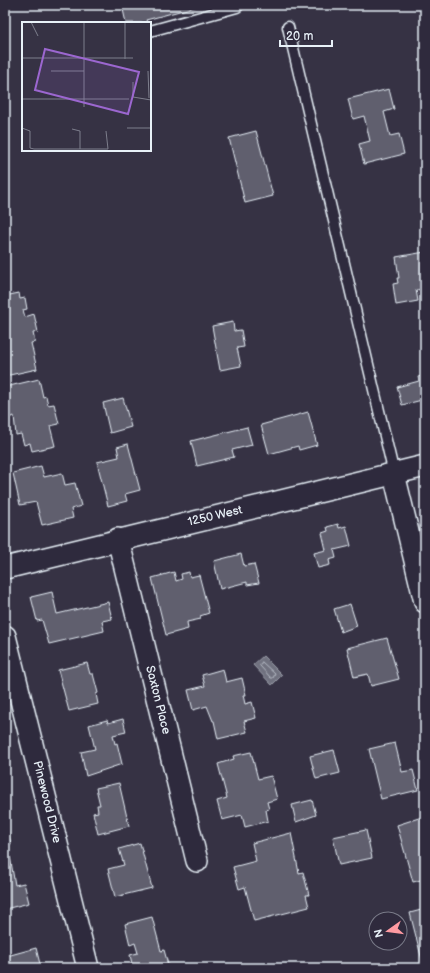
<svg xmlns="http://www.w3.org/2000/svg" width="430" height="973" font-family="'Balsamiq Sans',sans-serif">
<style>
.water{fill:#70717f;stroke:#a0a4af}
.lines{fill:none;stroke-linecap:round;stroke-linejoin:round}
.shore{stroke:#b8bec8;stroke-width:1}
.building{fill:#605e6e;stroke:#e8f1f8}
.lane-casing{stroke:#e8f1f8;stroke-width:13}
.street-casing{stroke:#e8f1f8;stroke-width:24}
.lane{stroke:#2f2a3d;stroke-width:10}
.street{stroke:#2f2a3d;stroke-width:21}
.labels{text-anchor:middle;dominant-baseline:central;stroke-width:3.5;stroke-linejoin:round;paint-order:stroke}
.street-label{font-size:12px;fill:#e8f1f8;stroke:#2f2a3d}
.inset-road{fill:none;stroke:#7d7e8c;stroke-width:1}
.view{fill:#9c67d0;fill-opacity:0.15;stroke:#9c67d0;stroke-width:2}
.inset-edge{fill:none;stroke:#e8f1f8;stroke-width:2}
</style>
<rect width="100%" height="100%" fill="#363244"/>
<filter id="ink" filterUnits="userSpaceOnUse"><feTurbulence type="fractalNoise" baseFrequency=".025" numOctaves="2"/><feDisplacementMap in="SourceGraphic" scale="8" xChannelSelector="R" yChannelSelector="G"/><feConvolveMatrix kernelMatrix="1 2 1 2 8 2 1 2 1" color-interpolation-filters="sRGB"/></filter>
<g filter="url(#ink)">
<!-- water -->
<polygon class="water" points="263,656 282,675 272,685 253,665"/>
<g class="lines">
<!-- shore -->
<polygon class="shore" points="262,662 275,674 273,678 271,678 260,666"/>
</g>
<!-- building -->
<g class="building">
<polygon points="122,5 202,5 146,20 147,22 144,23 126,23"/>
<polygon points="389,89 394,109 384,112 390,136 399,134 404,154 364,164 359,144 370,141 364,116 353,119 348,99"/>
<polygon points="256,131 273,196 245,203 229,138"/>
<polygon points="425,252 425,289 416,290 418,301 396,305 393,284 398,283 397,278 399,278 396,257"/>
<polygon points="19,293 20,299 25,298 27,309 23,310 25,317 34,314 38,332 33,333 35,342 31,343 37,369 5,376 5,296"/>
<polygon points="233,322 234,331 241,330 244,347 237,348 241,366 220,370 212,326"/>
<polygon points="425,375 425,412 422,400 402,405 397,387 419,381 418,377"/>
<polygon points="39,379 43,397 46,396 48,405 54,404 59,424 50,426 55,446 32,451 30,443 24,445 21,434 16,435 14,416 5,419 5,387"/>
<polygon points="123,398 131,427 110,433 103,403"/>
<polygon points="308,412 317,445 299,450 298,446 269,454 261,425"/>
<polygon points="247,427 252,445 232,450 234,457 197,466 191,441"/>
<polygon points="128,444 140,490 125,494 127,501 108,506 97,462 119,457 117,447"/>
<polygon points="41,466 44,477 62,473 65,485 75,483 81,506 71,509 73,518 42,525 36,502 20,505 13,473"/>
<polygon points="338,524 339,528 346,526 351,546 334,550 336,558 329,560 330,565 318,568 314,553 326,550 322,533 328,531 327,527"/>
<polygon points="241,554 244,566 254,564 259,583 247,585 247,582 220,589 214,561"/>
<polygon points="174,572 176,581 182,579 181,574 189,572 190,577 199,575 209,613 200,616 201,619 187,622 188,629 166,635 152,578"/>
<polygon points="52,592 57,614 108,602 112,619 102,621 104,631 49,644 42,620 37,621 31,597"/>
<polygon points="350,604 357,626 341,632 334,609"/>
<polygon points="387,638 399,679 371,686 368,674 354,677 347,648"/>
<polygon points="87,663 90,674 93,674 98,693 96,694 98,704 69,711 58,670"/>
<polygon points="223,669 226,682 242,678 246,695 243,695 245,704 252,702 256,718 244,721 247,732 218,739 214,721 213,721 207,706 193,710 188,690 205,686 202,675"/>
<polygon points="123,719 126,732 113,735 115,744 117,743 122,764 86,776 81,752 95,749 89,725 107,720 108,723"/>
<polygon points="395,743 402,772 413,770 418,790 381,799 369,749"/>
<polygon points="334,750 340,773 316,779 310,756"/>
<polygon points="251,752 258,779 271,776 277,799 267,802 269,809 266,810 268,821 245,827 242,815 222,820 217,801 227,798 218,764 234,759 233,756"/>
<polygon points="119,783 129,826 98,834 93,813 98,812 97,805 100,805 96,788"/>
<polygon points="312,800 316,815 296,822 292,805"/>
<polygon points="422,817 425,829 425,879 413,882 397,825"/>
<polygon points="5,820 11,844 5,846"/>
<polygon points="366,830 372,858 339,865 333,837"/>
<polygon points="291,833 299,873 303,872 309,895 306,895 309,907 254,921 245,887 239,889 233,867 256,861 252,843"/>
<polygon points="140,843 152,888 115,897 108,869 124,865 119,849"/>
<polygon points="10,856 15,885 24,883 29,903 5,909 5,857"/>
<polygon points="425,909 425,968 424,968 410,913"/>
<polygon points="152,917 161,951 164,950 169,968 133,968 130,955 138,953 135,943 130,945 125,924"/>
<polygon points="36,948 41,968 10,968 7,956"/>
</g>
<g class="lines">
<!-- lane casing -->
<g class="lane-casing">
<g id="lane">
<polyline points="288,27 394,474"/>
<polyline points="150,31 237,7 239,5"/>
</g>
</g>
<!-- street casing -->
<g class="street-casing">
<g id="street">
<polyline points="394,474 425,602"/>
<polyline points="118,539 197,861"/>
<polyline points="5,568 425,466"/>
<polyline points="5,636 88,968"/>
</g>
</g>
<!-- lane -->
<use href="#lane" class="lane"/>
<!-- street -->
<use href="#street" class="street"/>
</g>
</g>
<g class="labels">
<!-- street labels -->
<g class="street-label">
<text transform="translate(215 516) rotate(-13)">1250 West</text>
<text transform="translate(158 700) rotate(76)">Saxton Place</text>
<text transform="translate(47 802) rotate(76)">Pinewood Drive</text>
</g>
</g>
<!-- overview -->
<g transform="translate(22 22)">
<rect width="129" height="129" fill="#363244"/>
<path class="inset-road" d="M9,0L16,14M103,0V37M0,36H111M29,49H62M126,49L127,76M111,60V75L129,78M0,77H107M62,85V0M0,106L8,109V126L12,127H86L84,109M105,106H129M50,107L58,109V127"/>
<path class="view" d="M23,27L117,50L106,92L13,68Z"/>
<rect width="129" height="129" class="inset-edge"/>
</g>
<!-- margin -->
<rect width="430" height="973" fill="none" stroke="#2f2a3d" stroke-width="20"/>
<rect x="10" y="10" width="410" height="953" fill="none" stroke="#e8f1f8" stroke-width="1.5" filter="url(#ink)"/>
<!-- north arrow -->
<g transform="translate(388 931) rotate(256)"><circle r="19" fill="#2f2a3d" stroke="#797a88"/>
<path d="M0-3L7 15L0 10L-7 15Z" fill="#ff9aa2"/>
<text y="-6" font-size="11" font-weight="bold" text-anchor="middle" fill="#e8f1f8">N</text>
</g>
<!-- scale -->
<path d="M280 40v6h52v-6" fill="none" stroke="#e8f1f8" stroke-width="2"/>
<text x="286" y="40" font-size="12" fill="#e8f1f8" stroke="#2f2a3d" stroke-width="3" paint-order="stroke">20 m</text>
</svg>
